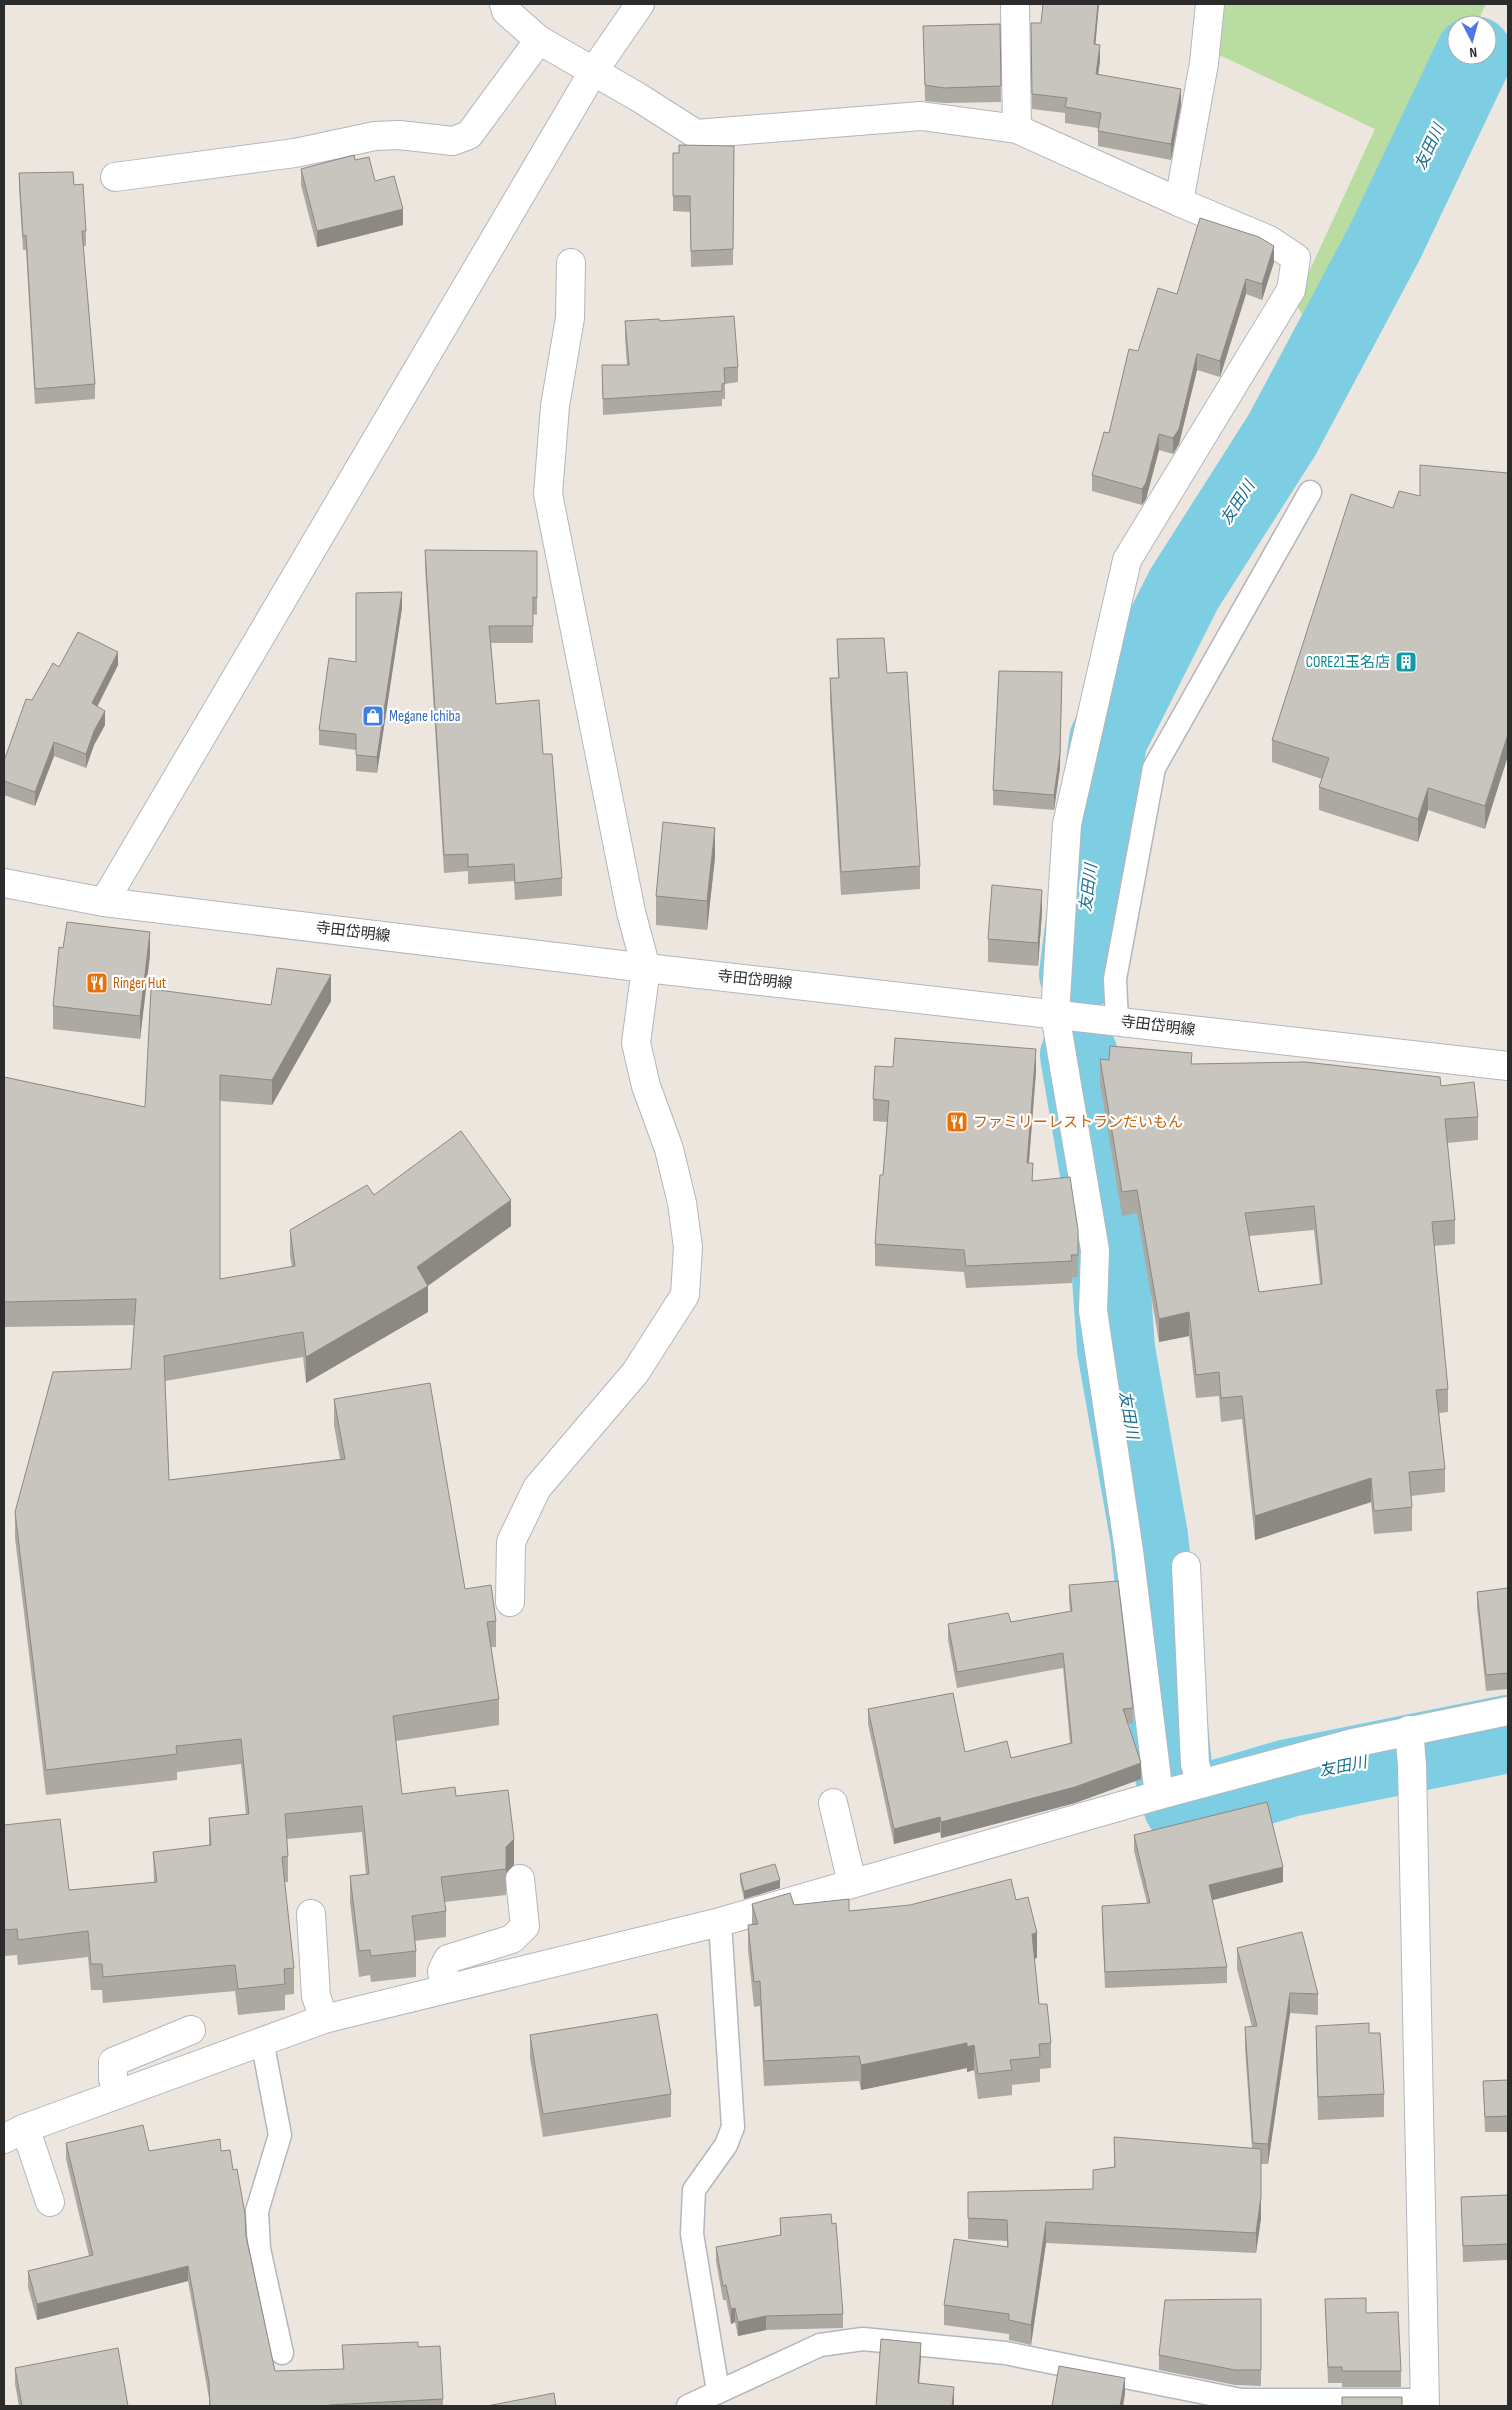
<svg xmlns="http://www.w3.org/2000/svg" width="1512" height="2410" font-family="'Sofia Sans Condensed','Noto Sans JP',sans-serif">
<style>
.green{fill:#b9dda1}
.lines{fill:none;stroke-linecap:round;stroke-linejoin:round}
.river{stroke:#7dcee3;stroke-width:78}
.service-casing{stroke:#b3b6be;stroke-width:25}
.minor-casing{stroke:#b3b6be;stroke-width:30}
.tertiary-casing{stroke:#b3b6be;stroke-width:30}
.secondary-casing{stroke:#b3b6be;stroke-width:30}
.service{stroke:#fff;stroke-width:22}
.minor{stroke:#fff;stroke-width:28}
.tertiary{stroke:#fff;stroke-width:28}
.secondary{stroke:#fff;stroke-width:28}
.wall{fill:#aca9a3;fill-rule:evenodd}
.shaded-wall{fill:#8c8985}
.building{fill:#c8c4be;stroke:#8c8985;fill-rule:evenodd}
.labels{text-anchor:middle;dominant-baseline:central;stroke-width:4.5;stroke-linejoin:round;paint-order:stroke}
.culture-label{font-size:15px;fill:#0d838f;stroke:#fff;text-anchor:end}
.shop-label{font-size:15px;fill:#366cbe;stroke:#fff;text-anchor:start}
.street-label{font-size:15px;fill:#2c2c2c;stroke:#fff}
.food-label{font-size:15px;fill:#c56008;stroke:#fff;text-anchor:start}
.water-label{font-size:16px;font-style:italic;fill:#1b6f90;stroke:#fff}
</style>
<rect width="100%" height="100%" fill="#ece6df"/>
<!-- green -->
<polygon class="green" points="1222,4 1486,4 1476,25 1457,25 1457,55 1461,55 1320,347 1295,302 1375,129 1213,52"/>
<g class="lines">
<!-- river -->
<g class="river">
<polyline points="1078,974 1108,740 1184,589 1282,435 1384,244 1474,55"/>
<polyline points="1079,1055 1107,1220 1116,1349 1149,1536 1174,1776"/>
<polyline points="1182,1805 1187,1808 1289,1778 1508,1734"/>
</g>
<!-- service casing -->
<g class="service-casing">
<g id="service">
<polyline points="1117,1021 1115,979 1154,768 1310,492"/>
<polyline points="262,2040 280,2135 257,2211 259,2249 282,2353"/>
<polyline points="718,2391 692,2234 694,2190 726,2145 733,2127 720,1922"/>
<polyline points="688,2406 820,2345 863,2339 1005,2353 1241,2400 1425,2400"/>
</g>
</g>
<!-- minor casing -->
<g class="minor-casing">
<g id="minor">
<polyline points="504,4 506,11 539,40 638,97 696,134 921,116 1017,129 1179,202 1269,240 1296,258 1291,290 1127,560 1067,824 1055,1014 1095,1250 1093,1311 1129,1551 1159,1795"/>
<polyline points="1015,4 1017,129"/>
<polyline points="115,177 295,153 375,136 399,135 453,141 469,135 539,40"/>
<polyline points="1179,202 1204,63 1210,4"/>
<polyline points="1186,1566 1195,1764 1201,1783"/>
<polyline points="510,1602 511,1542 537,1488 635,1373 685,1295 688,1247 682,1203 669,1149 646,1086 636,1043 646,968 631,912 548,494 555,406 570,318 571,263"/>
<polyline points="1409,1730 1412,1765 1425,2406"/>
<polyline points="833,1803 852,1883"/>
<polyline points="311,1914 316,1996 324,2019"/>
<polyline points="445,1988 442,1971 448,1959 512,1939 525,1926 520,1879"/>
<polyline points="117,2094 113,2078 113,2062 191,2030"/>
<polyline points="23,2129 31,2145 50,2202"/>
<polyline points="4,2139 23,2129 324,2019 720,1922 1159,1795 1353,1743 1508,1711"/>
</g>
</g>
<!-- tertiary casing -->
<g class="tertiary-casing">
<polyline id="tertiary" points="104,902 593,72 640,4"/>
</g>
<!-- secondary casing -->
<g class="secondary-casing">
<polyline id="secondary" points="4,883 104,902 646,968 1508,1066"/>
</g>
<!-- service -->
<use href="#service" class="service"/>
<!-- minor -->
<use href="#minor" class="minor"/>
<!-- tertiary -->
<use href="#tertiary" class="tertiary"/>
<!-- secondary -->
<use href="#secondary" class="secondary"/>
</g>
<!-- wall -->
<g class="wall">
<polygon points="1043,4 1099,4 1095,44 1100,61 1098,74 1181,105 1171,160 1098,146 1098,128 1065,123 1065,113 1032,109 1031,23 1041,23"/>
<polygon points="1000,24 1001,102 944,103 925,101 923,26"/>
<polygon points="734,146 733,265 691,267 690,212 673,211 673,153 679,153"/>
<polygon points="355,160 375,181 403,225 317,247 301,185 301,169"/>
<polygon points="19,173 86,231 86,246 83,246 95,384 95,399 35,404 26,250 23,250 19,188"/>
<polygon points="1274,262 1262,300 1246,294 1220,377 1197,370 1179,444 1173,454 1159,450 1146,499 1142,505 1092,491 1092,475 1109,433 1138,351 1177,294"/>
<polygon points="625,321 660,321 738,367 738,382 725,384 725,399 722,399 722,406 603,415 602,365 627,365 625,337"/>
<polygon points="1508,473 1485,829 1428,810 1418,842 1319,810 1319,787 1322,779 1272,762 1272,740 1393,508 1420,496"/>
<polygon points="425,550 537,551 537,615 533,614 533,643 491,643 496,704 543,754 562,878 562,896 515,900 514,881 468,884 468,871 444,873 425,567"/>
<polygon points="402,608 377,773 356,771 356,750 319,745 319,730 356,662"/>
<polygon points="837,639 920,866 920,889 841,895 830,701 830,678 838,678"/>
<polygon points="118,665 97,707 105,725 94,745 86,768 54,756 35,806 4,795 4,761 32,700 59,667"/>
<polygon points="1060,768 1054,810 993,805 993,790"/>
<polygon points="715,857 707,930 656,925 656,896"/>
<polygon points="1042,912 1038,966 988,962 988,939"/>
<polygon points="150,955 140,1039 53,1029 53,1006"/>
<polygon points="331,1001 272,1105 220,1101 220,1279 292,1267 290,1256 290,1230 374,1195 511,1226 428,1286 428,1312 306,1383 303,1357 165,1381 169,1480 340,1459 334,1425 334,1399 465,1589 496,1621 496,1647 491,1647 499,1699 499,1725 396,1741 402,1794 456,1796 514,1865 506,1873 506,1895 444,1902 446,1911 446,1937 414,1941 416,1951 416,1977 371,1982 370,1975 359,1977 350,1902 350,1876 366,1875 362,1832 287,1839 288,1856 288,1882 284,1882 294,1968 294,1994 285,1995 285,2010 238,2015 235,1991 103,2003 102,1990 91,1990 88,1957 18,1965 17,1955 4,1956 4,1825 69,1890 154,1882 153,1852 209,1846 209,1818 246,1814 241,1764 177,1772 177,1780 46,1795 15,1538 15,1512 131,1369 134,1325 4,1327 4,1077 145,1107 271,1005"/>
<path d="M1100,1059L1192,1064L1441,1086L1478,1117V1140L1447,1143L1455,1220V1244L1434,1246L1448,1389V1412L1439,1413L1445,1469V1492L1411,1496L1412,1507V1531L1374,1534L1371,1502L1255,1540L1242,1419L1221,1422L1219,1396L1196,1398L1189,1336L1159,1342L1137,1213L1122,1216L1100,1083ZM1314,1230L1320,1284L1259,1292L1249,1236Z"/>
<polygon points="893,1067 1036,1071 1029,1163 1033,1181 1078,1255 1078,1277 1072,1277 1072,1283 966,1288 964,1272 875,1266 875,1244 883,1175 887,1122 873,1121 873,1099"/>
<polygon points="1069,1585 1133,1708 1133,1724 1128,1724 1141,1779 1075,1803 980,1828 941,1838 940,1832 894,1844 868,1724 868,1709 965,1752 1011,1758 1070,1743 1063,1668 957,1688 948,1640 948,1624 1011,1622 1070,1611 1069,1601"/>
<polygon points="1508,1588 1508,1689 1486,1691 1477,1607 1477,1592"/>
<polygon points="1134,1835 1283,1882 1212,1900 1227,1967 1227,1983 1105,1988 1102,1922 1102,1906 1147,1903 1134,1851"/>
<polygon points="740,1874 780,1888 744,1899 740,1882"/>
<polygon points="1016,1900 1037,1958 1034,1959 1039,2004 1051,2043 1051,2068 1040,2069 1040,2082 1012,2085 1012,2095 978,2099 974,2070 967,2072 967,2068 861,2090 859,2081 764,2086 760,2006 754,2007 748,1950 748,1925 752,1925 752,1904 794,1905 849,1911"/>
<polygon points="1237,1948 1318,1994 1318,2015 1290,2013 1268,2164 1261,2164 1261,2218 1256,2253 1046,2243 1031,2345 1009,2340 1009,2334 944,2325 944,2305 1007,2247 1007,2241 968,2239 968,2192 1093,2189 1093,2170 1114,2167 1114,2137 1252,2148 1245,2048 1245,2027 1252,2027 1237,1969"/>
<polygon points="1316,2026 1369,2033 1384,2094 1384,2117 1318,2120 1316,2049"/>
<polygon points="530,2035 671,2094 671,2117 543,2137 530,2058"/>
<polygon points="1508,2080 1508,2132 1485,2132 1483,2081"/>
<polygon points="66,2143 149,2151 221,2151 233,2170 275,2371 343,2369 342,2345 418,2347 443,2399 443,2406 209,2406 209,2398 188,2281 37,2320 28,2287 28,2271 89,2256 66,2159"/>
<polygon points="1508,2195 1508,2260 1463,2262 1461,2197"/>
<polygon points="780,2218 843,2314 843,2328 766,2330 738,2336 735,2322 731,2324 726,2300 723,2300 716,2261 716,2247 780,2235"/>
<polygon points="1261,2299 1261,2386 1235,2385 1159,2370 1159,2355"/>
<polygon points="1325,2299 1401,2371 1401,2387 1342,2387 1342,2383 1328,2383"/>
<polygon points="15,2368 128,2406 19,2406 15,2384"/>
</g>
<!-- shaded-wall -->
<g class="shaded-wall">
<polygon points="1098,4 1099,4 1094,60 1094,44"/>
<polygon points="1100,45 1100,61 1096,90 1096,74"/>
<polygon points="1181,89 1181,105 1171,160 1171,144"/>
<polygon points="403,209 403,225 317,247 317,231"/>
<polygon points="1274,246 1274,262 1262,300 1262,284"/>
<polygon points="1246,279 1246,294 1220,377 1220,361"/>
<polygon points="1197,354 1197,370 1179,444 1173,454 1173,438"/>
<polygon points="1159,434 1159,450 1146,499 1142,505 1142,489"/>
<polygon points="402,592 402,608 377,773 377,757"/>
<polygon points="118,652 118,665 92,717 92,703"/>
<polygon points="1062,672 1060,768 1054,810 1054,795"/>
<polygon points="105,711 105,725 94,745 86,768 86,754 94,731"/>
<polygon points="1508,734 1508,756 1485,829 1485,806"/>
<polygon points="54,742 54,756 35,806 35,792"/>
<polygon points="1428,788 1428,810 1418,842 1418,819"/>
<polygon points="715,828 715,857 707,930 707,901"/>
<polygon points="1042,890 1042,912 1038,966 1038,943"/>
<polygon points="150,932 150,955 140,1039 140,1016"/>
<polygon points="331,975 331,1001 272,1105 272,1080"/>
<polygon points="1036,1049 1036,1071 1027,1185 1027,1163"/>
<polygon points="511,1200 511,1226 423,1289 428,1286 428,1312 306,1383 306,1357 417,1267"/>
<polygon points="1189,1312 1189,1336 1159,1342 1159,1319"/>
<polygon points="1371,1478 1371,1502 1255,1540 1255,1516"/>
<polygon points="1141,1763 1141,1779 1075,1803 941,1838 941,1822"/>
<polygon points="940,1817 940,1832 894,1844 894,1829"/>
<polygon points="514,1839 514,1865 506,1873 506,1847"/>
<polygon points="1283,1867 1283,1882 1209,1901 1209,1885"/>
<polygon points="780,1880 780,1888 744,1899 744,1891"/>
<polygon points="1037,1933 1037,1958 1032,1959 1032,1934"/>
<polygon points="1290,1993 1290,2013 1268,2164 1268,2144"/>
<polygon points="967,2043 967,2068 861,2090 861,2065"/>
<polygon points="974,2045 974,2070 967,2072 967,2047"/>
<polygon points="1261,2197 1261,2218 1256,2253 1256,2233"/>
<polygon points="1046,2222 1046,2243 1031,2345 1031,2325"/>
<polygon points="188,2266 188,2281 37,2320 37,2304"/>
<polygon points="735,2308 735,2322 731,2324 731,2309"/>
<polygon points="766,2316 766,2330 738,2336 738,2322"/>
<polygon points="921,2343 921,2358 918,2398 918,2383"/>
<polygon points="1125,2378 1125,2394 1123,2406 1120,2406"/>
<polygon points="954,2387 954,2406 952,2406"/>
</g>
<!-- building -->
<g class="building">
<polygon points="1043,4 1098,4 1094,44 1100,45 1096,74 1181,89 1171,144 1098,131 1101,113 1065,107 1067,98 1032,94 1031,23 1041,23"/>
<polygon points="1000,24 1001,86 944,88 925,85 923,26"/>
<polygon points="679,145 734,146 733,249 691,251 690,196 673,196 673,153 679,153"/>
<polygon points="354,155 355,160 369,157 375,181 394,176 403,209 317,231 301,169"/>
<polygon points="73,172 74,185 83,184 86,231 82,231 95,384 35,389 26,235 23,236 19,173"/>
<polygon points="1200,218 1259,237 1274,246 1262,284 1246,279 1220,361 1197,354 1179,429 1173,438 1159,434 1146,483 1142,489 1092,475 1104,432 1109,433 1129,349 1138,351 1158,288 1177,294"/>
<polygon points="734,316 738,367 724,368 725,383 722,384 722,391 603,399 602,365 629,365 625,321 659,319 660,321"/>
<polygon points="1420,465 1508,473 1508,734 1485,806 1428,788 1418,819 1319,787 1329,758 1272,740 1351,494 1393,508 1399,491 1420,496"/>
<polygon points="425,550 537,551 537,598 533,597 533,626 489,626 496,704 539,700 543,754 552,754 562,878 515,883 514,864 468,867 468,854 444,855"/>
<polygon points="402,592 377,757 356,755 356,734 319,730 329,658 356,662 356,593"/>
<polygon points="78,632 118,652 92,703 105,711 94,731 86,754 54,742 35,792 4,781 5,778 4,778 4,761 26,699 32,700 53,663 59,667"/>
<polygon points="884,638 887,673 907,672 920,866 841,872 830,678 839,678 837,639"/>
<polygon points="999,671 1062,672 1060,753 1054,795 993,790"/>
<polygon points="663,822 715,828 707,901 656,896"/>
<polygon points="992,885 1042,890 1038,943 988,939"/>
<polygon points="67,922 150,932 140,1016 53,1006 59,947 63,948"/>
<polygon points="277,968 331,975 272,1080 220,1075 220,1279 295,1266 290,1230 367,1185 374,1195 461,1131 511,1200 417,1267 428,1286 306,1357 303,1332 164,1356 169,1480 345,1459 334,1399 430,1383 465,1589 491,1585 496,1621 487,1622 499,1699 393,1716 402,1794 455,1787 456,1796 508,1790 514,1839 506,1847 506,1869 441,1877 446,1911 412,1916 416,1951 371,1956 370,1950 359,1951 350,1876 369,1874 362,1806 285,1814 288,1856 282,1857 294,1968 284,1969 285,1984 238,1989 235,1965 103,1977 102,1964 91,1964 88,1931 18,1940 17,1929 4,1930 4,1825 60,1819 69,1890 157,1882 153,1852 211,1845 209,1818 249,1814 241,1739 176,1746 177,1754 46,1770 15,1512 53,1372 131,1369 136,1299 4,1302 4,1077 145,1107 151,989 271,1005"/>
<polygon points="895,1038 1036,1049 1027,1163 1033,1163 1032,1181 1070,1177 1078,1230 1078,1255 1071,1255 1072,1261 966,1266 964,1250 875,1244 880,1175 883,1175 889,1101 873,1099 875,1066 893,1067"/>
<path d="M1110,1046L1192,1053L1191,1064L1305,1062L1440,1077L1441,1086L1474,1082L1478,1117L1445,1119L1455,1220L1432,1222L1448,1389L1436,1390L1445,1469L1409,1472L1412,1507L1374,1511L1371,1478L1255,1516L1242,1396L1221,1398L1219,1372L1196,1375L1189,1312L1159,1319L1137,1190L1122,1192L1100,1059L1109,1060ZM1314,1206L1322,1284L1259,1292L1245,1213Z"/>
<polygon points="1118,1581 1133,1708 1123,1709 1141,1763 1075,1787 980,1812 941,1822 940,1817 894,1829 868,1709 953,1693 965,1752 1007,1741 1011,1758 1072,1743 1063,1653 957,1672 948,1624 1008,1613 1011,1622 1072,1611 1069,1585"/>
<polygon points="1508,1588 1508,1673 1486,1675 1477,1592"/>
<polygon points="1267,1802 1283,1867 1209,1885 1227,1967 1105,1972 1102,1906 1150,1903 1134,1835"/>
<polygon points="775,1864 780,1880 744,1891 740,1874"/>
<polygon points="1011,1879 1016,1900 1028,1897 1037,1933 1032,1934 1039,2004 1047,2004 1051,2043 1039,2044 1040,2057 1010,2060 1012,2070 978,2074 974,2045 967,2047 967,2043 861,2065 859,2056 764,2061 760,1981 754,1982 748,1925 758,1924 752,1904 790,1893 794,1905 849,1899 849,1911 910,1905"/>
<polygon points="1302,1932 1318,1994 1290,1993 1268,2144 1253,2143 1245,2027 1257,2026 1237,1948"/>
<polygon points="657,2014 671,2094 543,2114 530,2035"/>
<polygon points="1369,2023 1369,2033 1380,2033 1384,2094 1318,2097 1316,2026"/>
<polygon points="1508,2080 1508,2116 1485,2117 1483,2081"/>
<polygon points="143,2125 149,2151 220,2139 221,2151 230,2150 233,2170 237,2169 245,2214 246,2236 275,2371 344,2369 342,2345 418,2342 418,2347 440,2346 443,2399 329,2405 329,2406 210,2406 209,2382 188,2266 37,2304 28,2271 93,2255 66,2143"/>
<polygon points="1114,2137 1261,2149 1261,2197 1256,2233 1046,2222 1031,2325 1009,2320 1009,2314 944,2305 954,2239 1008,2247 1007,2220 968,2218 968,2192 1093,2189 1093,2170 1115,2167"/>
<polygon points="1508,2195 1508,2244 1463,2246 1461,2197"/>
<polygon points="831,2214 832,2224 836,2223 843,2314 766,2316 738,2322 735,2308 731,2309 726,2285 723,2286 716,2247 781,2235 780,2218"/>
<polygon points="1366,2298 1366,2313 1398,2312 1401,2371 1342,2371 1342,2367 1328,2367 1325,2299"/>
<polygon points="1261,2299 1261,2370 1235,2370 1159,2355 1165,2300"/>
<polygon points="881,2339 921,2343 918,2383 954,2387 952,2406 876,2406"/>
<polygon points="118,2348 128,2406 22,2406 15,2368"/>
<polygon points="1059,2366 1125,2378 1120,2406 1052,2406"/>
<polygon points="554,2393 556,2406 487,2406"/>
<polygon points="1342,2397 1402,2397 1402,2406 1405,2406 1342,2406"/>
</g>
<!-- icons -->
<defs>
<g id="building-square" transform="scale(1.125)"><rect x="-9" y="-9" width="18" height="18" rx="4" fill="#0f9aa8" stroke="#fff"/><path d="M-4-6H4V6H1V3H-1V6H-4ZM-2.5-4.3h1.7v1.8h-1.7ZM.8-4.3h1.7v1.8H.8ZM-2.5-1h1.7V.8h-1.7ZM.8-1h1.7V.8H.8Z" fill="#fff"/></g>
<g id="shop-square" transform="scale(1.125)"><rect x="-9" y="-9" width="18" height="18" rx="4" fill="#3f7fe0" stroke="#fff"/><path d="M-5-2.5h2.3a2.7 3.5 0 0 1 5.4 0H5L5.5 6h-11ZM-1.5-2.5h3a1.5 2.3 0 0 0-3 0Z" fill="#fff"/></g>
<g id="restaurant-square" transform="scale(1.125)"><rect x="-9" y="-9" width="18" height="18" rx="4" fill="#e8710a" stroke="#fff"/><path d="M-5-6h1v4h1v-4h1v4h1v-4h1v5L-1.5 .5V6h-2V.5L-5-1ZM5-6V6H3V1.5H1.5Q1.5-4 5-6Z" fill="#fff"/></g>
</defs>
<g fill-rule="evenodd">
<use href="#building-square" x="1406" y="662"/>
<use href="#shop-square" x="373" y="716"/>
<use href="#restaurant-square" x="97" y="983"/>
<use href="#restaurant-square" x="957" y="1122"/>
</g>
<g class="labels">
<!-- culture labels -->
<g class="culture-label">
<text x="1390" y="662">CORE21玉名店</text>
</g>
<!-- shop labels -->
<g class="shop-label">
<text x="389" y="716">Megane Ichiba</text>
</g>
<!-- street labels -->
<g class="street-label">
<text transform="translate(353 932) rotate(7)">寺田岱明線</text>
<text transform="translate(755 980) rotate(6)">寺田岱明線</text>
<text transform="translate(1158 1026) rotate(7)">寺田岱明線</text>
</g>
<!-- food labels -->
<g class="food-label">
<text x="113" y="983">Ringer Hut</text>
<text x="973" y="1122">ファミリーレストランだいもん</text>
</g>
<!-- water labels -->
<g class="water-label">
<text transform="translate(1430 147) rotate(-65)">友田川</text>
<text transform="translate(1238 503) rotate(-57)">友田川</text>
<text transform="translate(1089 888) rotate(-83)">友田川</text>
<text transform="translate(1128 1415) rotate(80)">友田川</text>
<text transform="translate(1343 1767) rotate(-11)">友田川</text>
</g>
</g>
<!-- border -->
<rect width="1512" height="2410" fill="none" stroke="#2c2c2c" stroke-width="10"/>
<!-- north arrow -->
<g transform="translate(1472 40) rotate(174)"><circle r="24" fill="#ffffff" stroke="#ababab"/>
<path d="M0-4L9 19L0 12L-9 19Z" fill="#5075e9"/>
<text y="-8" font-size="14" font-weight="bold" text-anchor="middle" fill="#2c2c2c">N</text>
</g>
</svg>
